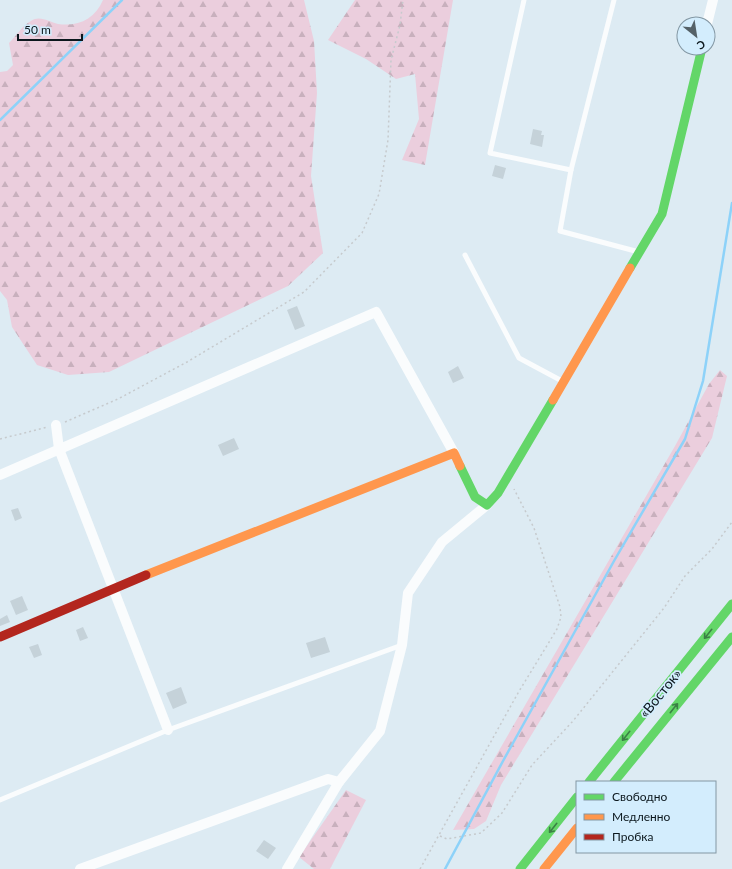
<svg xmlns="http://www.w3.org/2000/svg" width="732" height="869" font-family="Lato,sans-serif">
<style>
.forest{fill:url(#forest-firs)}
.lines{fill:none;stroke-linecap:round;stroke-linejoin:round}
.stream{stroke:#8dd2f9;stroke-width:2.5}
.building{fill:#c5d2d9}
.path{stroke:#c6cacd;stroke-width:1.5;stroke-dasharray:2 3;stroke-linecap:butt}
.lane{stroke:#fafcfd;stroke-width:5}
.street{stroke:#fafcfd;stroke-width:10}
.fast{stroke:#63d668;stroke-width:9}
.slow{stroke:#ff974d;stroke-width:9}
.jam{stroke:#b3261e;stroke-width:9}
.oneway{stroke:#3b8046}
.labels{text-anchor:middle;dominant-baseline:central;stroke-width:3.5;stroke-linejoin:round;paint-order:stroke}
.street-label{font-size:14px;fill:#0b171d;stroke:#d3edfd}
</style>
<defs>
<pattern id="forest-firs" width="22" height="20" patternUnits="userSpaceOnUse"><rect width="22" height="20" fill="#ebcedd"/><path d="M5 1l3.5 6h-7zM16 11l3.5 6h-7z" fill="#c8b0bd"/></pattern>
</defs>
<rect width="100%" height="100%" fill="#ddebf3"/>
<!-- forest -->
<g class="forest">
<path d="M103,0H304L314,41L317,93L311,176L323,253L288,286L109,372L68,375L37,365L12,327L7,300L0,291V72L7,71L13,65L9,43C16,36 23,25 31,21C40,15 49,22 58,24C78,27 95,19 103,0Z"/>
<polygon points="355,0 453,0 425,165 402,160 419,119 415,74 396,79 366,59 328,40"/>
<polygon points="720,370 727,376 712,438 501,785 486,821 474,829 453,830 675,446 709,384"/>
<polygon points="346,790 366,800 330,869 314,869 299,857"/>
</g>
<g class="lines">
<!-- stream -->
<g class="stream">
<polyline points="0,120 122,0"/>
<polyline points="445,869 503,761 614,561 685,439 703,381 732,203"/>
</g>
</g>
<!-- building -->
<g class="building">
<polygon points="533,129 542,131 541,135 544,135 542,147 530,144"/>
<polygon points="495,165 506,168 503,179 492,176"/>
<polygon points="297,306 305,326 295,330 287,310"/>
<polygon points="458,366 464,378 453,383 448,372"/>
<polygon points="234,438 239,449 223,456 218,445"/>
<polygon points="18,508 22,518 15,521 11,510"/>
<polygon points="22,596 28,610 16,615 10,601"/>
<polygon points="7,615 10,622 0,626 0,619"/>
<polygon points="83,627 88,638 80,641 76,630"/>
<polygon points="325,637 330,652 311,658 306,643"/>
<polygon points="38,644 42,655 34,658 29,647"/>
<polygon points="181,687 187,703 173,709 166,693"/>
<polygon points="264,840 276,848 268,859 256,851"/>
</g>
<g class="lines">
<!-- path -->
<g class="path">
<polyline points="65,422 118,399 187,362 304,292 362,233 379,194 388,140 391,60 400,25 403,0"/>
<polyline points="0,439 48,427"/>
<polyline points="440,836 447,839 481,833 502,813 532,765 573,721 664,608 685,576 712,549 732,522"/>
<polyline points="420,869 518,693 557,629 561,617 560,607 534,528 514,489"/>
</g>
<!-- lane -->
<g class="lane">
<polyline points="524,0 490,153 571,170"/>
<polyline points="614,0 571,170 560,231 639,252"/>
<polyline points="465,255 519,358 562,381"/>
<polyline points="0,800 168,730 402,645"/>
</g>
<!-- street -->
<g class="street">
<polyline points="707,24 713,0"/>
<polyline points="56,425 59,449 168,730"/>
<polyline points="0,475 376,312 454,453"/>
<polyline points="80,869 328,779 339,782"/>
<polyline points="287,869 339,782 380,731 402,645 408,593 442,542 487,505"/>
</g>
<!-- fast -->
<g class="fast">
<polyline points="630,268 662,214 702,48"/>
<polyline points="460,466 475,497 487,505 498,493 553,400"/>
<polyline points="589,782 732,604"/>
<polyline points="614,782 732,637"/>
<polyline points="520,869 577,797"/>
</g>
<!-- slow -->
<g class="slow">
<polyline points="553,400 630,268"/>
<polyline points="146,575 454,453 460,466"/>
<polyline points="544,869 577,828"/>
</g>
<!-- jam -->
<polyline class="jam" points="0,637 146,575"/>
</g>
<!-- one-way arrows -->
<defs><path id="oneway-shaft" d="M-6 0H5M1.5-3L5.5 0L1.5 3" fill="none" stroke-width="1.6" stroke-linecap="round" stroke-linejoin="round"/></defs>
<g class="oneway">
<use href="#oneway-shaft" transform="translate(708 634) rotate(129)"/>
<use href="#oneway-shaft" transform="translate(674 708) rotate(-51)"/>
<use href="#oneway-shaft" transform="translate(626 736) rotate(129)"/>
<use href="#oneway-shaft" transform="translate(553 828) rotate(129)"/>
</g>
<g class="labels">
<!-- street labels -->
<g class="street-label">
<text transform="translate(660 693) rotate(-51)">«Восток»</text>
</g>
</g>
<!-- legend -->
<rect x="576" y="781" width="140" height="72" fill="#d3edfd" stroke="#8397a3"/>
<rect x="584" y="794" width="20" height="6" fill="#63d668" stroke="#8397a3"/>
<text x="612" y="801" font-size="12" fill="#0b171d">Свободно</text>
<rect x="584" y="814" width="20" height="6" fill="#ff974d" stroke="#8397a3"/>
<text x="612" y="821" font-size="12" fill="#0b171d">Медленно</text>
<rect x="584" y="834" width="20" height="6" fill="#b3261e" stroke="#8397a3"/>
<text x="612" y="841" font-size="12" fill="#0b171d">Пробка</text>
<!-- north arrow -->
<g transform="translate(696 36) rotate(150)"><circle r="19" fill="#d3edfd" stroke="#8397a3"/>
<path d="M0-3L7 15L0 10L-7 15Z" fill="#546168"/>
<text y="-6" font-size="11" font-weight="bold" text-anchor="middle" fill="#0b171d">С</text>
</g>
<!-- scale -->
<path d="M18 34v6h64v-6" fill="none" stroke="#0b171d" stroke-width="2"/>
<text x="24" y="34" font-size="12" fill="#0b171d" stroke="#d3edfd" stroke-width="3" paint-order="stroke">50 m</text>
</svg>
